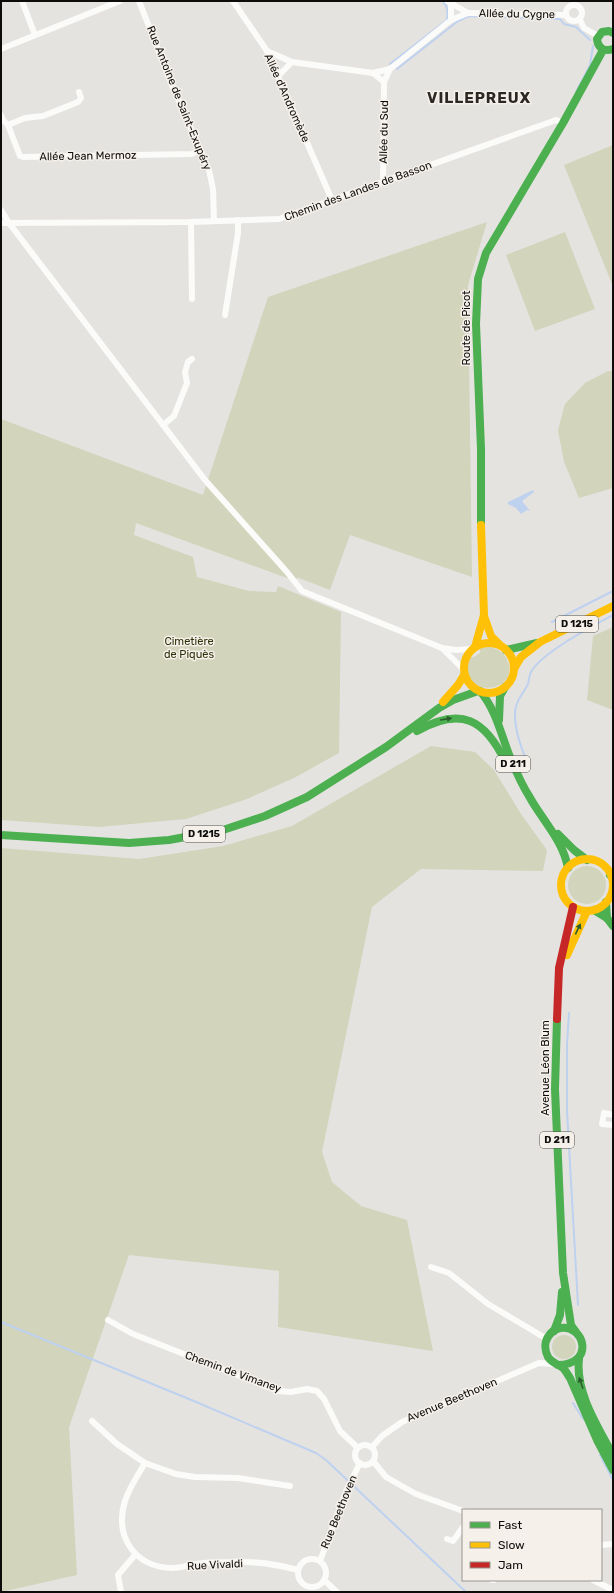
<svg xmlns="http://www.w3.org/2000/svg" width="614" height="1593" font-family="Rubik,sans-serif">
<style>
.green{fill:#d2d4bb}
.water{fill:#bed1ef}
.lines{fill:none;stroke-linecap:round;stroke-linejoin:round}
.stream{stroke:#bed1ef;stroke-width:2}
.street{stroke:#fbfbfa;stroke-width:6}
.fast{stroke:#4caf50;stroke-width:8}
.slow{stroke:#ffc107;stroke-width:8}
.jam{stroke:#c62828;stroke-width:8}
.oneway{fill:#2c5e2d}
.labels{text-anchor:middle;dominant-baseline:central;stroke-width:3;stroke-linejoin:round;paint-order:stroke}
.shield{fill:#f5f0ea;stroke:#53504d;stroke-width:1}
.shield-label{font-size:10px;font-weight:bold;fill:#0d0c0a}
.street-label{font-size:11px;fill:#0d0c0a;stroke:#f5f0ea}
.park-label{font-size:11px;fill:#2d3107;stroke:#f5f0ea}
.district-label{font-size:15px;font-weight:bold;letter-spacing:1px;fill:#2c2924;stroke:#f5f0ea}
</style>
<rect width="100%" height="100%" fill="#e5e3e0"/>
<!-- green -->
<g class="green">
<polygon points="613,145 613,283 612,284 564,165"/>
<polygon points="487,222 468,285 472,577 350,535 330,590 299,578 287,578 136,523 134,535 193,557 197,577 249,591 276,592 278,586 341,612 339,753 294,778 247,799 186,819 99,827 1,820 1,419 203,495 268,297"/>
<polygon points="565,232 595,309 535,331 506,255"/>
<polygon points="608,371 613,371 613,488 579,498 564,462 558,430 565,404 585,383"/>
<polygon points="613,627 613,710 587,700 593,636"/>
<path d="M490,647C498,649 505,653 508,662C519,697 454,697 470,658L474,657L480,653V648Z"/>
<polygon points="431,746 475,752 494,770 521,814 547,850 543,871 421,869 372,907 322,1152 332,1182 361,1206 407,1220 433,1351 278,1327 279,1271 129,1255 69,1427 77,1575 1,1592 1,848 139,859 223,846 292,826"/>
<circle cx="587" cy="885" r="19"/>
<circle cx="564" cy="1347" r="12"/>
</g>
<!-- water -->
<polygon class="water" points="533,490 534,492 522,501 530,511 527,510 521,514 516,508 508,504 508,502"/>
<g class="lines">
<!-- stream -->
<g class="stream">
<path d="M390,64L447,20C448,12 448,7 443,1"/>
<polyline points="397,69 458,21 469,16 560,19 564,24 576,27 590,40"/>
<polyline points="576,92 590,65 593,46"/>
<polyline points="552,622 613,591"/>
<path d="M527,762C521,747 515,731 515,715C514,703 523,694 528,684C529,681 529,676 531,672C541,653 593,626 613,615"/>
<polyline points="569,1013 567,1044 567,1111 578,1305"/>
<polyline points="1,1322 189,1399 316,1453 326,1460 466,1592"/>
<polyline points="573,1403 583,1419"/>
<polyline points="600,1455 613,1480"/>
</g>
<!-- street -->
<g class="street">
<polyline points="22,1 35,35"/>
<polyline points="139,1 171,83 209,170 213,189 214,221"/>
<polyline points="233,1 267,51 332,200"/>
<polyline points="451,4 451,20"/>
<circle cx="574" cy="13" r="8"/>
<polyline points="468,13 566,15"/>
<polyline points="580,20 584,28 598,36"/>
<polyline points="1,49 120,1"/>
<polyline points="267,51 292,62 373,73 390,69 451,20 468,13 447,1"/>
<polyline points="373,73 384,82"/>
<polyline points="278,76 292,62"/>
<polyline points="1,115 3,120 8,125 20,156 23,157 191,154 200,151"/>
<polyline points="8,125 25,118 43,116 78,102 81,98 79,92"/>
<polyline points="383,182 384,82 390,69"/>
<polyline points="1,210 9,223 205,480 287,572 302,591 442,648 456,650 472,649"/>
<polyline points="191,222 192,299"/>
<polyline points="1,223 191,222 279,219 556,120 563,123"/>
<polyline points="225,315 238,233 238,220"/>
<polyline points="163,425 174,416 187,383 185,372 188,362 192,359"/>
<polyline points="442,648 464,670"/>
<polyline points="613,1115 604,1113 602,1124 613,1125"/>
<polyline points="431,1267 449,1273 488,1304 547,1339"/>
<polyline points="108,1320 133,1334 278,1391 291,1392 307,1389 317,1391 324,1399 340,1431 358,1448"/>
<polyline points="92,1421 117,1444 145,1463 176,1474 195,1477 238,1478 290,1486"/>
<circle cx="365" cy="1455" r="10"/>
<polyline points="372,1447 382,1436 402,1422 539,1363 554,1364"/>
<polyline points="373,1461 386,1477 416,1494 463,1511"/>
<path d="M145,1463C138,1475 129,1488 125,1501C114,1537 135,1567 172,1568C180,1568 188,1565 196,1564C206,1562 218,1562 229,1562C252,1561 276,1564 298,1570"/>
<polyline points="447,1539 453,1541 463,1527"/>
<polyline points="601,1545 613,1544"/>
<circle cx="312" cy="1573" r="14"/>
<polyline points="320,1561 347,1489 360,1463"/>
<polyline points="492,1580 494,1580"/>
<polyline points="593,1580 613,1590"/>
<polyline points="325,1581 337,1592"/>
<polyline points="121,1592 118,1575 135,1555"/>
</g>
<!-- fast -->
<g class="fast">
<path d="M613,33L609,31L602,32L597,39C598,48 604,52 613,49"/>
<polyline points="481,525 481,449 476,324 478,279 486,253 563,123 603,50"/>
<polyline points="506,650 537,643"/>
<path d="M480,691C495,709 500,730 508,752C514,767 520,782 529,796C542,820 563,840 568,868"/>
<polyline points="499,720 500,696 505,687"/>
<path d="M417,731C461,706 485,719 506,763"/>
<polyline points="558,834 574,850 587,860"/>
<polyline points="1,835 129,843 169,840 223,830 265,816 307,797 386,747 439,708 453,700 478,691"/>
<polyline points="610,875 613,877"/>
<polyline points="606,902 607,918"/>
<polyline points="594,910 607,918 613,926"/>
<polyline points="557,1019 555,1089 563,1273 571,1325 576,1332"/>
<polyline points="554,1331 560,1315 562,1292"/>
<path d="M579,1359C575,1392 598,1427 613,1455"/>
<path d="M558,1365C596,1364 584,1324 560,1328C555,1329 551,1332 548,1337C544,1343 545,1351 548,1357C552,1363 558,1364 563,1368C566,1371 568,1375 570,1378L597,1440L613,1470"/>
</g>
<!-- slow -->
<g class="slow">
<polyline points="484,616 491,636 500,645"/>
<circle cx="489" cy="668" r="25"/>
<polyline points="475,647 484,615 481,525"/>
<polyline points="514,669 521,657 540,642 613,606"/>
<polyline points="443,702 458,685 464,675"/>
<circle cx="587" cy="885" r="26"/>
<polyline points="567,955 587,911"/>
</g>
<!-- jam -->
<polyline class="jam" points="557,1019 559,968 573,907"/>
</g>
<!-- one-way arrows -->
<defs><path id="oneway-solid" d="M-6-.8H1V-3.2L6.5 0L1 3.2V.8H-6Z"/></defs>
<g class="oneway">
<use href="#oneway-solid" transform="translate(446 719) rotate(-9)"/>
<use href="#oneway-solid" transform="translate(578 929) rotate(-64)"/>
<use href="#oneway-solid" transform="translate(581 1383) rotate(-109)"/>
</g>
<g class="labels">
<!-- shield labels -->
<g class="shield">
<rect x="556" y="616" width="42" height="16" rx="3"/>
<rect x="496" y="756" width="34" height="16" rx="3"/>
<rect x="183" y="826" width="42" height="16" rx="3"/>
<rect x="540" y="1132" width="34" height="16" rx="3"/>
</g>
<g class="shield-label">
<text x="577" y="624">D 1215</text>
<text x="513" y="764">D 211</text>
<text x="204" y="834">D 1215</text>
<text x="557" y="1140">D 211</text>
</g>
<!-- street labels -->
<g class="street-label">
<text transform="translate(517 14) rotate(1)">Allée du Cygne</text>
<text transform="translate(179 98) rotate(68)">Rue Antoine de Saint-Exupéry</text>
<text transform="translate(287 98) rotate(66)">Allée d'Andromède</text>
<text transform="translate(384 132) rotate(-89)">Allée du Sud</text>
<text transform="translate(88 156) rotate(-1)">Allée Jean Mermoz</text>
<text transform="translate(358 191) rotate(-20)">Chemin des Landes de Basson</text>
<text transform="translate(466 328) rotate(-90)">Route de Picot</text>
<text transform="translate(545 1068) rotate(-90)">Avenue Léon Blum</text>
<text transform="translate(233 1372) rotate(20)">Chemin de Vimaney</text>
<text transform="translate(452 1400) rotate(-23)">Avenue Beethoven</text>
<text transform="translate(339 1512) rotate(-68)">Rue Beethoven</text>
<text transform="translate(215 1565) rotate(-3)">Rue Vivaldi</text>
</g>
<!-- park labels -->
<g class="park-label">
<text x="189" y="641">Cimetière<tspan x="189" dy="13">de Piquès</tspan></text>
</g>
<!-- district labels -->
<g class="district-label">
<text x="479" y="98">VILLEPREUX</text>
</g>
</g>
<!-- border -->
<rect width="614" height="1593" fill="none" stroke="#0d0c0a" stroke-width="4"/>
<!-- legend -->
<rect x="462" y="1509" width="140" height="72" fill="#f5f0ea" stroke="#989590"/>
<rect x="470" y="1522" width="20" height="6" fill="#4caf50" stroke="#989590"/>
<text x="498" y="1529" font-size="12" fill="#0d0c0a">Fast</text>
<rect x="470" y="1542" width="20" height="6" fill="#ffc107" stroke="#989590"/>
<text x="498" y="1549" font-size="12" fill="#0d0c0a">Slow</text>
<rect x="470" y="1562" width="20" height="6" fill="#c62828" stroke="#989590"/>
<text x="498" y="1569" font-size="12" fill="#0d0c0a">Jam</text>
</svg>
